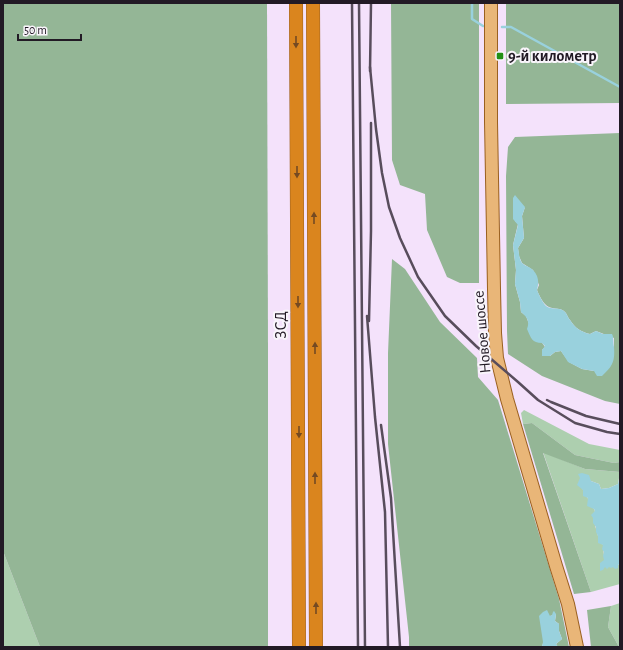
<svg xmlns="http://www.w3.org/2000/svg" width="623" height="650" font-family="'Alegreya Sans',sans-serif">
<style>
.green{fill:#adcfaf}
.forest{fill:#94b696;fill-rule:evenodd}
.water{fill:#99d1dd}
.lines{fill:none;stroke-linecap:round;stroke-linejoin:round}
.stream{stroke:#99d1dd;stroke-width:2.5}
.major-casing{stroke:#9a6020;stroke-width:14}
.highway-casing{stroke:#9a6020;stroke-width:14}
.major{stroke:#e9b678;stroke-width:12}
.highway{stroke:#da851e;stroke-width:13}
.rail{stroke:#584d5c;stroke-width:2.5}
.oneway{fill:#754a22}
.poi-dot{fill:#239016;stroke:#f9f5fb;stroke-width:1.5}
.labels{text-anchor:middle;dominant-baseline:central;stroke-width:4;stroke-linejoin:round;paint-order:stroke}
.poi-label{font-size:16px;font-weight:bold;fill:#221a25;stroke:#f9f5fb;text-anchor:start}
.street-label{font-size:16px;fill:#221a25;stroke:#f9f5fb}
</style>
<rect width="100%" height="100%" fill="#f4e2fb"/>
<!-- green -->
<g class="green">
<polygon points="524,410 589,444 620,450 620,462 614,463 575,455 532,423 523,424 521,413"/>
<polygon points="543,452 585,469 620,472 618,484 609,488 601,489 599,484 591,481 580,478 583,490 595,511 593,518 598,536 603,545 605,567 618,565 620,564 620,584 591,592"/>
<polygon points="3,551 40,647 3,647"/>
<polygon points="620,603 620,647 619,647 608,627 611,606"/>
</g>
<!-- forest -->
<g class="forest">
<polygon points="3,3 267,3 268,349 268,647 40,647 3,551"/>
<polygon points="391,3 479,3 479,283 460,283 447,277 427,230 425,194 400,185 392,160"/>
<polygon points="506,3 620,3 620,103 506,104"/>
<path d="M620,133V404L605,401L542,376L508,354L507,331L506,176L508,147L515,137ZM525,207L522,216L524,238L518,248L519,256L522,263L533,270L539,285L537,290C539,295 542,301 545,304C550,311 560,306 565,312C567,314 568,318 570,320C575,328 581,332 590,334L596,331L614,338V352L594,371L582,369L569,362L561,351L555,352L550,356L542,350L545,347L529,324L526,316L521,312L520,302L515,284L516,270L513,245L518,224L515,221Z"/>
<polygon points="392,259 405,269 440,322 477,358 478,377 498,400 559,599 569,647 558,647 556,644 562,639 559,631 559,624 555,621 556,614 550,616 542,647 409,647 409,637 388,444 388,353"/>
<polygon points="532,423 575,455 614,463 620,462 620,472 585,469 543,453 591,592 574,594 523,424"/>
<polygon points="611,606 608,627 619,647 591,647 587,610"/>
</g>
<!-- water -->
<g class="water">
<path d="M515,195L525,207L522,216L524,238L518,248C519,252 519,259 522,263C525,266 530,267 533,270C539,276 539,283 537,290C539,295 542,301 545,305C550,311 560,306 565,312C567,314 568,318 570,320C575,328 581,332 590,334L596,331L603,334H612C614,338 613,342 614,347C615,361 613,366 602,376H597L594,371L582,369L568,362L561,351L555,352L550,356H542V350L545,346L542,343C532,343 531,338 527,329C530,321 527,317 521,312L520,302L515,284L516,270L513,245L518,225L513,219V198Z"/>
<polygon points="582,473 589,475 591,481 599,484 601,489 609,488 618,484 620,476 620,564 618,565 618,568 615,569 613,567 611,568 609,567 607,569 605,567 603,570 600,571 600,563 604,560 603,556 604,552 602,549 603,545 598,543 598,536 596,532 596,527 593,523 593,518 591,515 595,511 594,509 587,506 588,498 583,496 583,490 577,485 580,478 578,474"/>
<polygon points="547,610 550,616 552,615 553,612 554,611 556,614 555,621 559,624 559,631 562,639 556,644 558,647 542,647 543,642 539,616 543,612"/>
</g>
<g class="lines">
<!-- stream -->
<g class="stream">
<polyline points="472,3 472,19 483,26"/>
<polyline points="502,27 511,27 620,87"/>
</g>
<!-- major casing -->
<g class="major-casing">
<polyline id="major" points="491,3 491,122 494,289 495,333 497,358 507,399 556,566 568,604 577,647"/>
</g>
<!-- highway casing -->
<g class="highway-casing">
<g id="highway">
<polyline points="296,3 299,647"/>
<polyline points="313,3 316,647"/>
</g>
</g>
<!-- major -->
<use href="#major" class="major"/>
<!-- highway -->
<use href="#highway" class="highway"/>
<!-- rail -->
<g class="rail">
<polyline points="352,3 358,647"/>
<polyline points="359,3 365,647"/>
<polyline points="370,67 376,129 382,173 389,207 400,238 418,277 445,316 476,346 518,382 538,400 575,423 607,432 620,434"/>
<polyline points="370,71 371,3"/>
<polyline points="367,316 375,417 385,512 388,647"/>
<polyline points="369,321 371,231 371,123"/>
<polyline points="547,400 551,402 586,416 620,424"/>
<polyline points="381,425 391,498 400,647"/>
</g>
</g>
<!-- one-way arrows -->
<defs><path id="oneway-solid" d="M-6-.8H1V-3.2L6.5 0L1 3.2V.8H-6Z"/></defs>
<g class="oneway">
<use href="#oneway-solid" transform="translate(296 42) rotate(90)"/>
<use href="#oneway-solid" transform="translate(297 172) rotate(90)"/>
<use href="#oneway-solid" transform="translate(314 218) rotate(-90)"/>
<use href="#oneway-solid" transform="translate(298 302) rotate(90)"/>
<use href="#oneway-solid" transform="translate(315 348) rotate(-90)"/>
<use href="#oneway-solid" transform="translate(299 432) rotate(90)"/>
<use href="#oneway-solid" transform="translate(315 478) rotate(-90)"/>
<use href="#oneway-solid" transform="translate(316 608) rotate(-90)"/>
</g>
<!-- markers -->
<rect class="poi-dot" x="496" y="52" width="8" height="8" rx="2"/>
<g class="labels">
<!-- poi labels -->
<g class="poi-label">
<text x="508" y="56">9-й километр</text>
</g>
<!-- street labels -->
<g class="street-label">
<text transform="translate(281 325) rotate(-90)">ЗСД</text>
<text transform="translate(482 332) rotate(-95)">Новое шоссе</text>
</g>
</g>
<!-- border -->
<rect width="623" height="650" fill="none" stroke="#221a25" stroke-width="8"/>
<!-- scale -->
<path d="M18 34v6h63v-6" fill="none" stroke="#221a25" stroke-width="2"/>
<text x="24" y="34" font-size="12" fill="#221a25" stroke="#f9f5fb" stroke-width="3" paint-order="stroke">50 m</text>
</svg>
